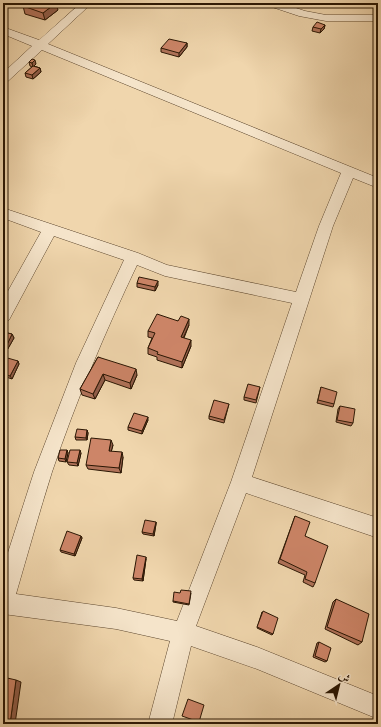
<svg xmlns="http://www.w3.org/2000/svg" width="381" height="727" font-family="Cardo,Amiri,serif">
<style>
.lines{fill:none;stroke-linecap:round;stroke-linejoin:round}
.street-casing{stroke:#5c462e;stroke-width:1}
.street{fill:#f5e4ca;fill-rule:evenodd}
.wall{fill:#b07259;stroke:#2a1603}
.shaded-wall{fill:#905d49;stroke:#2a1603}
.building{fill:#cd8568;stroke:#2a1603}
</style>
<rect width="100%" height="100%" fill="#f0d6ad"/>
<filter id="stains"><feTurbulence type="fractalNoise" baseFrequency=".005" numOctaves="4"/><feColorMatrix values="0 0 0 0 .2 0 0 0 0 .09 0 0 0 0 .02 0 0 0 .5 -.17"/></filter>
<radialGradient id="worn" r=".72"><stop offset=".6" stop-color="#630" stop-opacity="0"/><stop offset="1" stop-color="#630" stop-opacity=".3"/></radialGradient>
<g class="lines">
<!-- street casing -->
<g class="street-casing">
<g id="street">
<path d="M81,3H92L48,44L378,178V188L353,178L333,226L252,477L378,518V538L246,493L196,626L257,647L378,696V719L257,669L191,646L172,724H148L170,641L116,629L3,614V568L34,472L76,363L124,260L54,236L9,320L3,322V300L41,232L3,218V208L138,253L167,265L296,292L319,226L341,173L42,50L7,82L3,83V73L32,46L3,34V27L39,40ZM137,265L165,276L292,303L231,482L177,621L116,608L16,594C28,553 39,513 52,472C76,401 105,332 137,265Z"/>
<polygon points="265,3 281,3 305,11 326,15 378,15 378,21 326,21 299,16 266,5"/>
</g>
</g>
<!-- street -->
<use href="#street" class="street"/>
</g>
<!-- wall -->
<g class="wall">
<polygon points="23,6 58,10 45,20 25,14"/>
<polygon points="325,25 324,29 320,33 312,31 313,27"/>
<polygon points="187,43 187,47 179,57 161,52 161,48"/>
<polygon points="29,62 36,64 34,66 40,68 41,72 33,79 26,77 25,73 32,67 30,66"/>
<polygon points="137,283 158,285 155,291 137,287"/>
<polygon points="178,321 189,325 184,338 191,346 182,368 157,360 157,357 148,354 148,348 152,338 148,337 148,331"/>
<polygon points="3,332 12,334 14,338 6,352 3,351"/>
<polygon points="98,357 137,375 131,389 105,380 95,399 82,395 80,389"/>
<polygon points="3,360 18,361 19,364 12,379 3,376"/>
<polygon points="260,387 256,403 244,400 244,397"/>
<polygon points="321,387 334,404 333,407 317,403"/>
<polygon points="229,404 224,423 209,419 209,416"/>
<polygon points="340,406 353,423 351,426 336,422 338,409"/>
<polygon points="148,420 142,434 128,430 128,427"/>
<polygon points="87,430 88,433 87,440 76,440 75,437"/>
<polygon points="113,445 111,452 123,457 121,473 88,469 86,465"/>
<polygon points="67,450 68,453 66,462 59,461 58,458"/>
<polygon points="81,453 78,466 69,465 67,462"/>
<polygon points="295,516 305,536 315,583 313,587 303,582 305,575 278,563"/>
<polygon points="156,522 156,524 154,536 143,534 142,532"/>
<polygon points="81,536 82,538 75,556 61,552 60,550"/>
<polygon points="146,559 143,581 134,580 133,578"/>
<polygon points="180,593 191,593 189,605 173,602 173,601"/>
<polygon points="336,599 362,642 358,645 325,629 333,602"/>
<polygon points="262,612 273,634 272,635 257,628"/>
<polygon points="319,642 327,661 325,662 313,657 317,643"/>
</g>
<!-- shaded-wall -->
<g class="shaded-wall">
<polygon points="56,3 58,10 45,20 43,13"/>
<polygon points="325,25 324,29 320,33 321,29"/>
<polygon points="187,43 187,47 179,57 179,53"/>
<polygon points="35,60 36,64 33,67 32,63"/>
<polygon points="40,68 41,72 33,79 32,75"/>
<polygon points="158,281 158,285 155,291 155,287"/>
<polygon points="189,319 189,325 181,343 181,337"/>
<polygon points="12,334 14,338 6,352 5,349"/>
<polygon points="191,340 191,346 182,368 182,362"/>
<polygon points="18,361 19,364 12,379 10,376"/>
<polygon points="136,369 137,375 131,389 130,383"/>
<polygon points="103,374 105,380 95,399 93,394"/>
<polygon points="148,417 148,420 142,434 142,431"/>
<polygon points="87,430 88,433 87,440 86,438"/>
<polygon points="111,440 113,445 110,456 109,451"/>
<polygon points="67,450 68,453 66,462 65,459"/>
<polygon points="80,450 81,453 78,466 77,463"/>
<polygon points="122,452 123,457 121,473 119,468"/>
<polygon points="156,522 156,524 154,536 153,534"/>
<polygon points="81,536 82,538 75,556 74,554"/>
<polygon points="146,557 146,559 143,581 142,579"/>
<polygon points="16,680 21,682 15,724 10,724"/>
</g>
<!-- building -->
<g class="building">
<polygon points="28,3 56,3 43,13 23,6"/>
<polygon points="317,22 325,25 321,29 313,27"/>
<polygon points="169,39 187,43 179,53 161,48"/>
<polygon points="32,59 35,60 32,63 29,62"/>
<polygon points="33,66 40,68 32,75 25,73"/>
<polygon points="139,277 158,281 155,287 137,283"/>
<polygon points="157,314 178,321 181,316 189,319 181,337 191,340 182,362 157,354 158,352 148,348 155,333 148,331"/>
<polygon points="3,332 12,334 5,349 3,348"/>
<polygon points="4,357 18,361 10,376 3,374 3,360"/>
<polygon points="98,357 136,369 130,383 103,374 93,394 80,389"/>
<polygon points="248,384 260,387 256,400 244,397"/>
<polygon points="321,387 337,392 334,404 318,400"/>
<polygon points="214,400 229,404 224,420 209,416"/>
<polygon points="340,406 355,409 353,423 337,420"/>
<polygon points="134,413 148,417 142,431 128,427"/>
<polygon points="77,429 87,430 86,438 75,437"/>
<polygon points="91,438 111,440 109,451 122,452 119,468 86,465"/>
<polygon points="60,450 67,450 65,459 58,458"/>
<polygon points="70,450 80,450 77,463 67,462"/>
<polygon points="295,516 310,522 305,536 328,546 315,583 305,579 307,572 280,559"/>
<polygon points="145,520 156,522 153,534 142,532"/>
<polygon points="67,531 81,536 74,554 60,550"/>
<polygon points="137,555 146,557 142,579 133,578"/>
<polygon points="181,590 191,591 189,604 173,601 174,592 180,593"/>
<polygon points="336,599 369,614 362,642 327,627"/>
<polygon points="263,611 278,618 273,634 257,627"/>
<polygon points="319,642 331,648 327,661 315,656"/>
<polygon points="3,677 16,680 10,724 3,724"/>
<polygon points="188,699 204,705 199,722 182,716"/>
</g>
<!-- margin -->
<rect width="381" height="727" fill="none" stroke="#f0d6ad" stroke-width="16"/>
<rect x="4" y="4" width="373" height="719" fill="none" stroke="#2a1603" stroke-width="2"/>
<rect x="8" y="8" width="365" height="711" fill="none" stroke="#2a1603"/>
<!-- north arrow -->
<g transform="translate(339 685) rotate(35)" stroke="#f5e4ca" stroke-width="3" paint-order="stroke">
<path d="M0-3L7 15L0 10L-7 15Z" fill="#2a1603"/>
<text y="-6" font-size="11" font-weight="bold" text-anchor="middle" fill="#2a1603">ش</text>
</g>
<rect width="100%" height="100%" filter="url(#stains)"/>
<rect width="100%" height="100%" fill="url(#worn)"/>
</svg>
